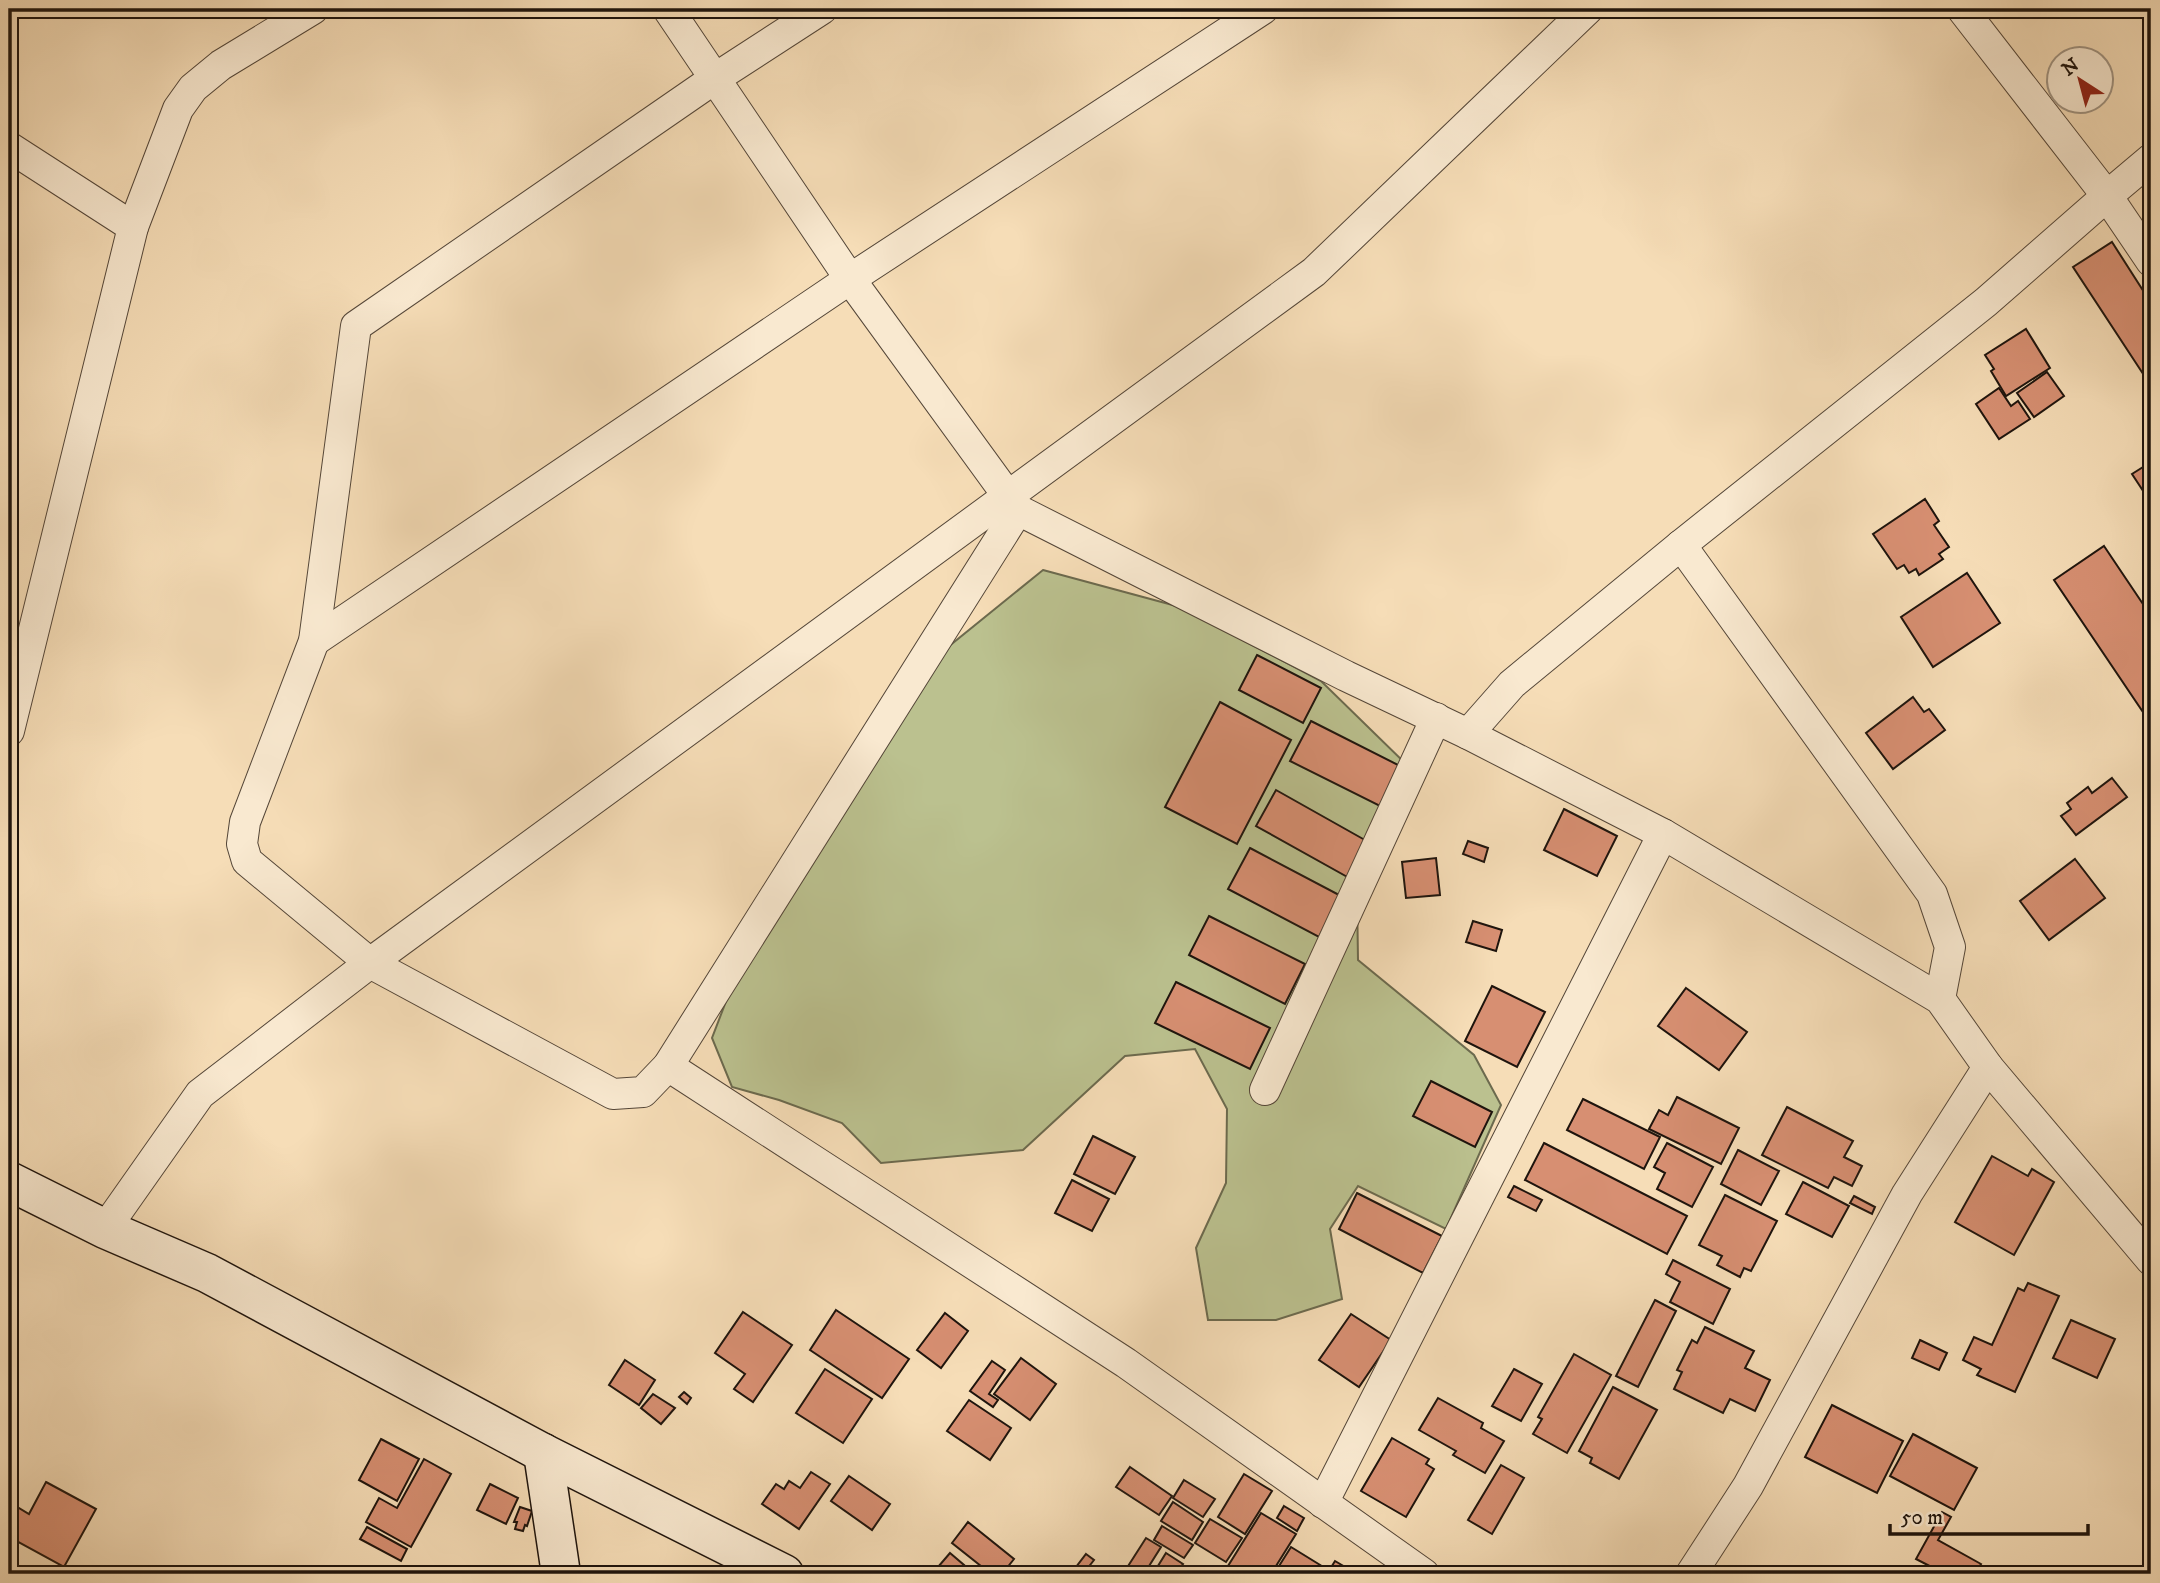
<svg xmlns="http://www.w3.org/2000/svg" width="2160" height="1583" font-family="'IM FELL DW Pica',serif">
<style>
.green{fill:#bbc18f;stroke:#6c6a4e;stroke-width:2}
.building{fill:#d78f72;stroke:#1e140d;stroke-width:2}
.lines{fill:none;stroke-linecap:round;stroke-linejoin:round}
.street-casing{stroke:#544638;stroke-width:32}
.secondary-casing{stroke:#1e140d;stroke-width:41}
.street{stroke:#f9e9d0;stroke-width:30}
.secondary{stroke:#f9e9d0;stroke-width:38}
</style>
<rect width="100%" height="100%" fill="#f6ddb7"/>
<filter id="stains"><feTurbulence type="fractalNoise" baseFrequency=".00286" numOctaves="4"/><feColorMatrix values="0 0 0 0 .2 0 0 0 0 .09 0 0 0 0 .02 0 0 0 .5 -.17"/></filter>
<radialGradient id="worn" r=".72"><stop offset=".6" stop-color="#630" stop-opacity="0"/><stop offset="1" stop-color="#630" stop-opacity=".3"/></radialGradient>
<!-- green -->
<polygon class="green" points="1043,570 1180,607 1321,681 1409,767 1357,892 1358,960 1474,1055 1501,1105 1446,1229 1358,1186 1330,1229 1342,1299 1276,1320 1208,1320 1196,1248 1226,1183 1227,1109 1195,1049 1125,1056 1023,1150 881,1163 842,1123 779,1100 732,1087 712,1038 743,957 932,660"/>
<!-- building -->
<g class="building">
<polygon points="2112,242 2151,303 2151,386 2073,267"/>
<polygon points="2026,329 2050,368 2006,396 1991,371 1994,369 1985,355"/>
<polygon points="2047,372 2064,396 2034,417 2017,393"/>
<polygon points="1999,388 2011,406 2018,401 2030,419 1999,439 1976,404"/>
<polygon points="2151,462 2151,503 2132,474"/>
<polygon points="1925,499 1939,521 1934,525 1949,547 1939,554 1943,559 1919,575 1916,569 1909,573 1904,565 1897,569 1873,534"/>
<polygon points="2104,546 2151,616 2151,724 2054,580"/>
<polygon points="1967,573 2000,623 1933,667 1901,617"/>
<polygon points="1257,655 1321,688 1303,723 1239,690"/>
<polygon points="1913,697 1924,712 1929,709 1945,730 1893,769 1866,733"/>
<polygon points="1220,702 1291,740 1237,844 1165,807"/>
<polygon points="1311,721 1406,769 1386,809 1290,761"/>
<polygon points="2112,778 2127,797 2076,835 2061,816 2071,809 2067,803 2088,787 2092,793"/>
<polygon points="1276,790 1372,844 1351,879 1256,826"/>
<polygon points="1564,809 1617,836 1597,876 1544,850"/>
<polygon points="1468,841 1488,848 1484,862 1463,854"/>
<polygon points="1250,848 1341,896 1319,937 1228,889"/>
<polygon points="1436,858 1440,895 1406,898 1402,862"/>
<polygon points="2075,859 2105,898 2049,940 2020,901"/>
<polygon points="1209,916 1305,964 1285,1004 1189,955"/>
<polygon points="1473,921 1502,930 1496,951 1466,942"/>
<polygon points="1176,982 1270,1028 1250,1069 1155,1023"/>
<polygon points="1492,986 1545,1012 1517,1067 1465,1041"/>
<polygon points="1686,988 1747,1032 1719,1070 1658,1026"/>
<polygon points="1431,1081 1492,1112 1475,1147 1413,1116"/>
<polygon points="1677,1097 1739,1128 1721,1164 1649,1129 1659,1110 1668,1115"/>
<polygon points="1583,1099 1660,1137 1644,1169 1567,1130"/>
<polygon points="1787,1107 1853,1141 1844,1157 1862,1166 1852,1186 1834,1177 1828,1188 1762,1155"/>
<polygon points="1093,1136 1135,1157 1115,1194 1074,1174"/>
<polygon points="1544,1143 1687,1216 1667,1254 1525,1180"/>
<polygon points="1667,1143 1713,1167 1692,1207 1657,1189 1665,1173 1654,1167"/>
<polygon points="1738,1150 1779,1171 1761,1205 1721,1184"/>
<polygon points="1992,1156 2028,1176 2032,1169 2054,1182 2014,1255 1955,1222"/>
<polygon points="1072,1180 1109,1199 1092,1231 1055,1213"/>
<polygon points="1803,1182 1849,1206 1832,1237 1786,1214"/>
<polygon points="1514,1186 1542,1200 1536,1211 1508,1197"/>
<polygon points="1357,1193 1442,1236 1423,1273 1339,1229"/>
<polygon points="1725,1195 1777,1221 1751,1271 1744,1268 1740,1277 1717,1265 1722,1256 1699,1245"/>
<polygon points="1854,1196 1875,1207 1872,1214 1850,1203"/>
<polygon points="1673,1260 1730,1289 1713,1324 1670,1302 1680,1282 1666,1274"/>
<polygon points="2028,1283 2059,1296 2015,1392 1977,1375 1981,1369 1963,1360 1974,1337 1992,1345 2018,1288 2024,1291"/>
<polygon points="1655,1300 1676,1311 1638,1387 1616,1376"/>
<polygon points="836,1310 909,1359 882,1398 810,1350"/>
<polygon points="743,1312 792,1345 753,1402 734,1389 745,1374 715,1353"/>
<polygon points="945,1313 968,1331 941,1368 917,1350"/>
<polygon points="1351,1314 1391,1340 1359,1387 1319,1360"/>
<polygon points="2071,1320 2115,1339 2097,1378 2053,1358"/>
<polygon points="1705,1327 1754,1351 1745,1368 1770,1380 1755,1411 1730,1399 1723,1413 1674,1389 1682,1372 1677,1370 1692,1340 1697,1343"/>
<polygon points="1920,1340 1947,1353 1939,1370 1912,1358"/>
<polygon points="1574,1354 1611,1375 1567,1453 1533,1434 1542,1419 1538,1417"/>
<polygon points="1021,1358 1056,1384 1030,1420 994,1394"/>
<polygon points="625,1360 655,1380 639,1405 609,1385"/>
<polygon points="992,1361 1005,1370 989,1394 998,1400 993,1407 970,1391"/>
<polygon points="825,1369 872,1399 843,1443 796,1413"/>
<polygon points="1514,1369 1542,1384 1521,1421 1492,1406"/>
<polygon points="1613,1387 1657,1410 1619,1479 1590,1463 1592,1458 1579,1451"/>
<polygon points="684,1392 691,1398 687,1404 679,1397"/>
<polygon points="653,1394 675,1408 661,1424 641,1408"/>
<polygon points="1438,1398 1483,1423 1481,1428 1504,1441 1485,1473 1453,1455 1456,1451 1419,1430"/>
<polygon points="969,1400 1011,1428 990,1460 947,1431"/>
<polygon points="1832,1405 1903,1441 1877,1493 1805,1457"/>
<polygon points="1913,1434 1977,1468 1954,1510 1890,1476"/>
<polygon points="1392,1438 1429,1459 1426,1464 1434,1469 1406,1517 1361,1491"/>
<polygon points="381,1439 419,1459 397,1501 359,1480"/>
<polygon points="424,1459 451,1474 411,1547 366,1522 379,1498 397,1508"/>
<polygon points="1501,1465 1524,1478 1492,1534 1468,1520"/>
<polygon points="1130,1467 1172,1496 1159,1515 1116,1487"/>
<polygon points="811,1472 830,1484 799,1529 762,1504 776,1484 784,1489 789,1481 800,1488"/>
<polygon points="1244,1474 1272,1491 1245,1534 1218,1517"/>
<polygon points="849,1476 890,1504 872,1530 831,1501"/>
<polygon points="1184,1480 1215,1499 1203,1517 1173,1498"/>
<polygon points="46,1482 96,1509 64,1567 9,1537 9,1502 29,1514"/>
<polygon points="490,1484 518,1498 506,1524 477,1510"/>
<polygon points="1173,1502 1203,1522 1192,1540 1161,1521"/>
<polygon points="1284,1506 1304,1518 1297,1531 1277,1518"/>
<polygon points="520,1507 532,1511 527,1526 525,1525 523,1531 515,1529 517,1522 514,1522"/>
<polygon points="1942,1512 1951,1517 1938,1540 1981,1564 1975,1574 1945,1574 1916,1559"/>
<polygon points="1261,1513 1296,1534 1271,1574 1241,1574 1228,1566"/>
<polygon points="1210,1519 1242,1538 1226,1562 1195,1543"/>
<polygon points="968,1522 1014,1559 1002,1574 991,1574 952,1543"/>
<polygon points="1162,1526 1193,1545 1184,1558 1154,1540"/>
<polygon points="367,1527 407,1549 401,1561 360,1539"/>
<polygon points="1146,1538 1161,1547 1144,1574 1123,1574"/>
<polygon points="1291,1547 1325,1568 1321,1574 1274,1574"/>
<polygon points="950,1553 964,1565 957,1574 932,1574"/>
<polygon points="1166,1553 1183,1564 1176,1574 1153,1574"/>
<polygon points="1086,1554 1094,1560 1083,1574 1078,1574 1073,1571"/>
<polygon points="1335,1561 1357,1574 1327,1574"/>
</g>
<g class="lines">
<!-- street casing -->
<g class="street-casing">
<g id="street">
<polyline points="668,9 850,279 1018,510 1346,676 1468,734 1663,834 1940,999 1988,1067 1907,1194 1748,1486 1691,1574"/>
<polyline points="822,9 714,79 356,326 314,641 245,822 242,844 247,861 370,963 613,1094 643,1092 668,1066 1018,510"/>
<polyline points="1962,9 2107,196 2151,261"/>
<polyline points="9,147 133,227"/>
<polyline points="1681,545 1932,894 1950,947 1940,999"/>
<polyline points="314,641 850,279 1263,9"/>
<polyline points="9,731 133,227 178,109 193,88 221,65 313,9"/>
<polyline points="1468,734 1512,684 1681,545 1986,302 2107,196 2151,159"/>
<polyline points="668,1066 1126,1363 1424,1574"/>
<polyline points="1988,1067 2151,1260"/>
<polyline points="1265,1090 1436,718"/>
<polyline points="105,1229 200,1094 370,963 1314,272 1588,9"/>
<polyline points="1323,1503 1663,834"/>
</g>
</g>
<!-- secondary casing -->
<g class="secondary-casing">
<g id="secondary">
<polyline points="9,1181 105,1229 207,1273 543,1453 784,1574"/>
<polyline points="543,1453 561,1574"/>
</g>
</g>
<!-- street -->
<use href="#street" class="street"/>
<!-- secondary -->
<use href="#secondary" class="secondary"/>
</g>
<!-- margin -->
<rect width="2160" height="1583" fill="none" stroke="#f6ddb7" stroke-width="35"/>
<rect x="10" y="10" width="2139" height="1562" fill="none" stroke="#1e140d" stroke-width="3.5"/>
<rect x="18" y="18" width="2125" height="1548" fill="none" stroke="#1e140d" stroke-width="2"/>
<!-- north arrow -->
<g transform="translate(2080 80) rotate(324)"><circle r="33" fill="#f9e9d0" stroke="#a19482" stroke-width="2"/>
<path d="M0-5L12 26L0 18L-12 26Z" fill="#8f2418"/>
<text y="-10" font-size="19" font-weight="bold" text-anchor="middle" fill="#1e140d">N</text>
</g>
<!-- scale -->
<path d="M1890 1524v10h198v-10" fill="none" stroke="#1e140d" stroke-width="3.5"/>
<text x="1901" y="1524" font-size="21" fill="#1e140d" stroke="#f9e9d0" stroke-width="5" paint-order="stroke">50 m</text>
<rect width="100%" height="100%" filter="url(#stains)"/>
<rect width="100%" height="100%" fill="url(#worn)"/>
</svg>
